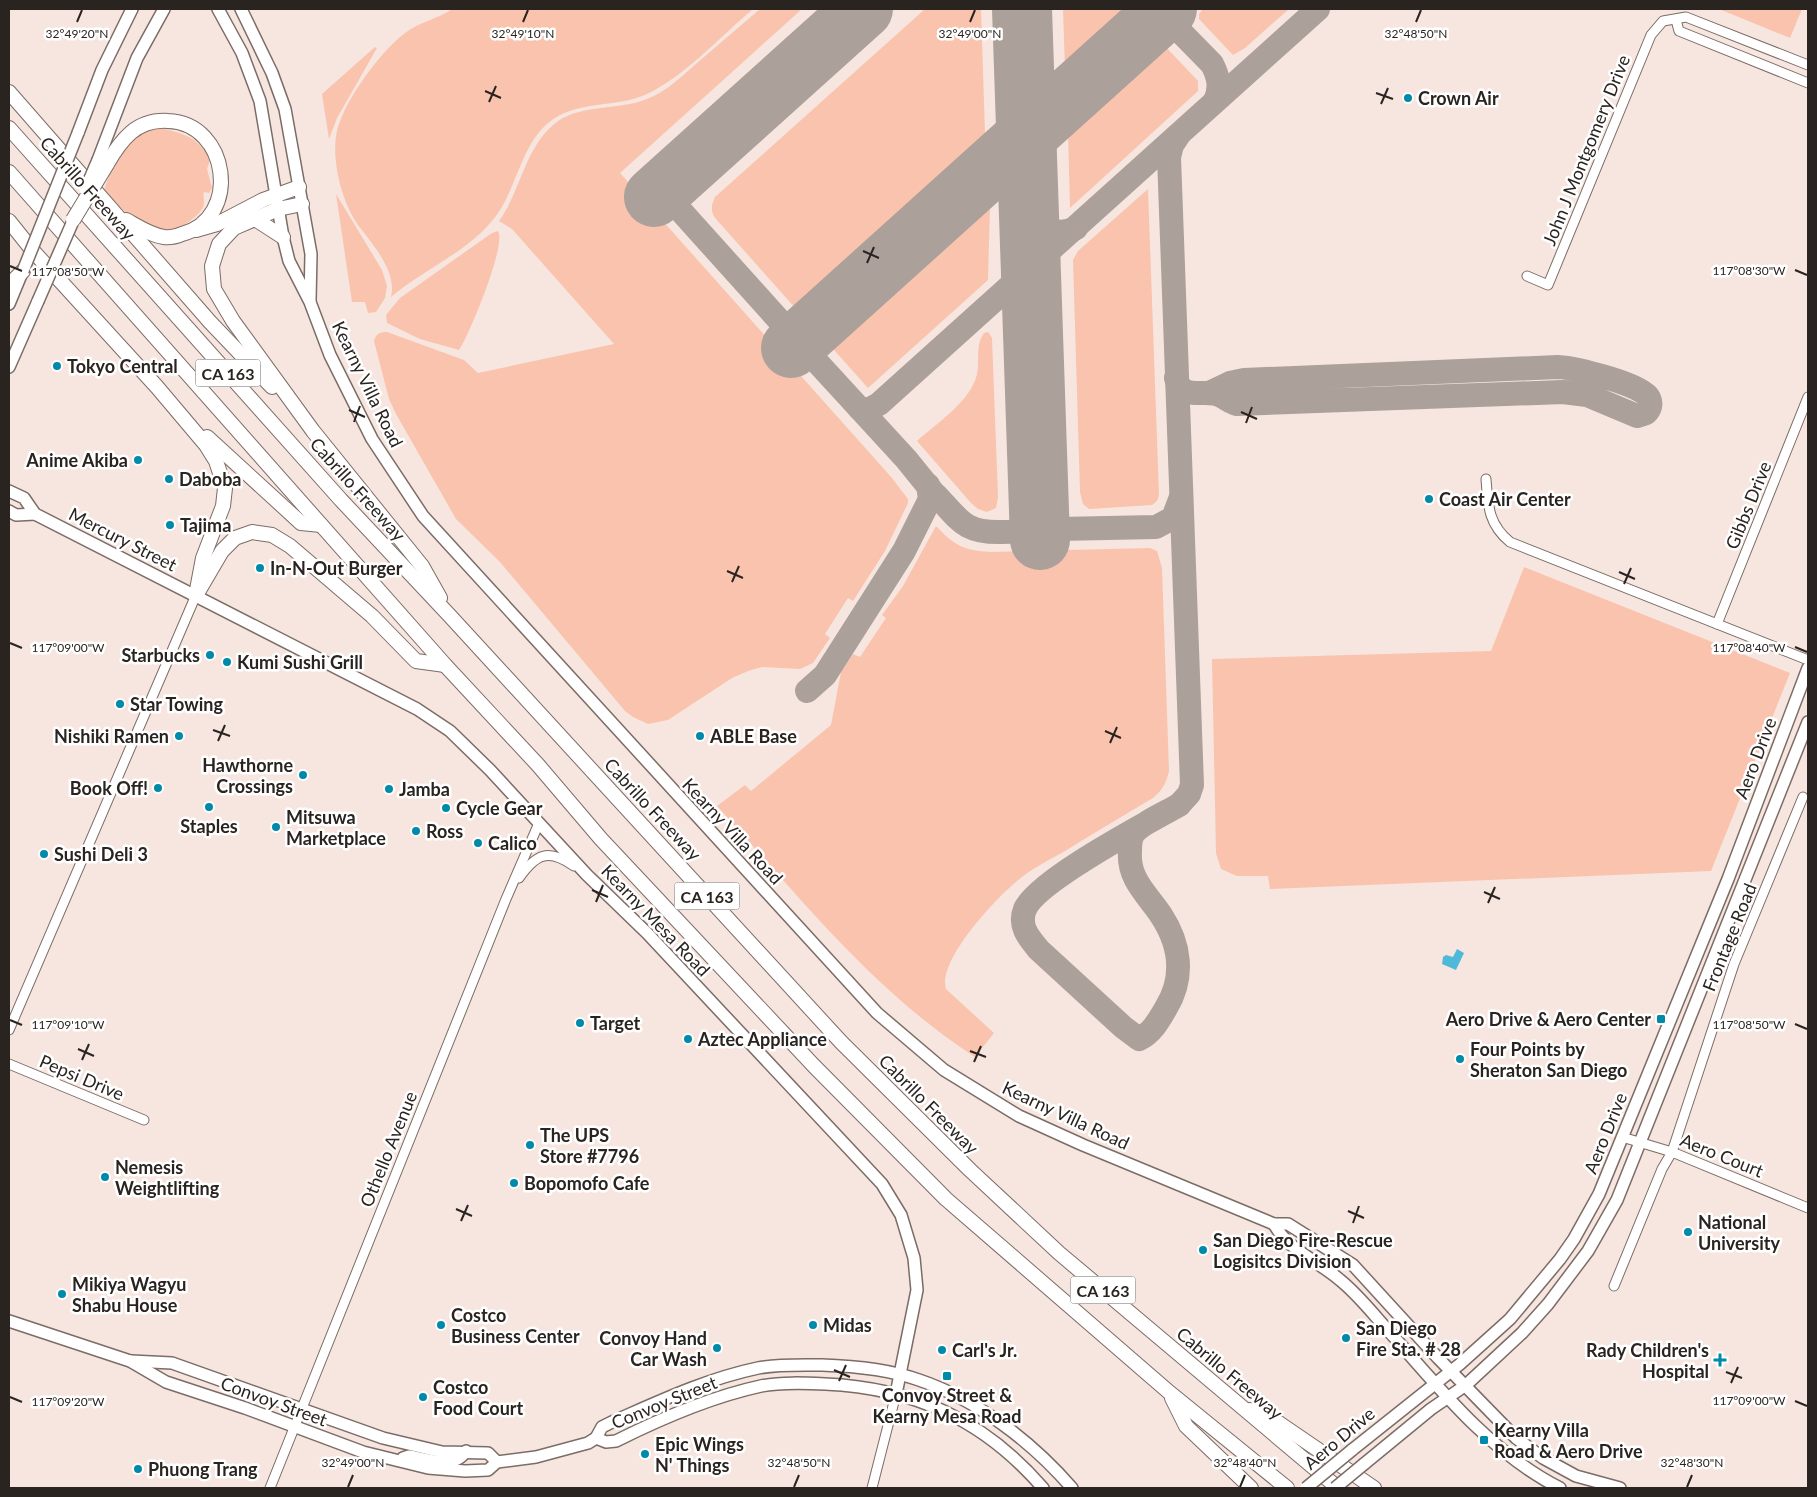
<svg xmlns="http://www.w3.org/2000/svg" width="1817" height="1497" font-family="Lato,sans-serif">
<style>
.green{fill:#fac3ad}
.water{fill:#4fb9d9}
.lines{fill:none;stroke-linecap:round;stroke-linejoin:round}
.taxiway{stroke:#aca09a;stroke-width:24}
.runway{stroke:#aca09a;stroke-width:60}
.minor-casing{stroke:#7c6c66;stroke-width:11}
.major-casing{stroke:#7c6c66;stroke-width:14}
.highway-casing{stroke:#7c6c66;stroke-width:16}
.minor{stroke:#fff;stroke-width:9}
.major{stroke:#fff;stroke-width:11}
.highway{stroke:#fff;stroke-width:14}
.major-bridge-casing{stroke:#7c6c66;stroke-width:14;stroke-linecap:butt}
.highway-bridge-casing{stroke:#7c6c66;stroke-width:16;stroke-linecap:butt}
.major-bridge{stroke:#fff;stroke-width:11}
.highway-bridge{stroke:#fff;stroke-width:14}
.ticks{fill:none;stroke:#2a2421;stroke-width:2}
.poi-dot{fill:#008aa9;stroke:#fff;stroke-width:2}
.labels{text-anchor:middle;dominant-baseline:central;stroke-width:5;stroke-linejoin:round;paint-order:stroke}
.shield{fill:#fff;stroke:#6a6664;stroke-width:1}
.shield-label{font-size:16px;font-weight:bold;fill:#2a2421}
.poi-label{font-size:18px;font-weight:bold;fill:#2a2421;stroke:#fff;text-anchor:start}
.street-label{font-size:18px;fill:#2a2421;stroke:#fff}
.ticks-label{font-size:12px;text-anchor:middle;fill:#2a2421;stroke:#fff;stroke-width:5;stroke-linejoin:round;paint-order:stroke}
</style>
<rect width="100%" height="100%" fill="#f7e6df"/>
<!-- green -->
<g class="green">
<path d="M452,9H753C721,36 685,76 647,94C615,109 575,99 547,124C521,147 516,189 496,216C470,251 424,269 391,297C397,273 375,247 361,229C343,206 332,165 336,136C341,104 380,52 405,33C419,22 438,19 452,9Z"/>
<path d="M760,9H802L620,173L892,478L908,499V503L885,551L853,601L848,598L825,634L830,638L813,663L800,669L762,667L748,671L732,678L668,720L648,724L633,717L625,711L500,562L456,519L396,414L389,399L374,341C376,334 379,332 387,332L464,360L478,373L614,344L512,229L499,221C520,192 525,149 553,125C578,103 618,111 647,99C666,92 682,76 697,63C718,45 739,27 760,9Z"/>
<path d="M925,9H981L985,133L982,144L802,308L797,310L716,219C710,211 711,206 715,197Z"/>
<polygon points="1063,9 1132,9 1065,70"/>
<polygon points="1203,9 1289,9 1245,48 1233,55 1199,19 1199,14"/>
<polygon points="1719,9 1802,9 1790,38"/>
<polygon points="1162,43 1198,81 1198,91 1070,208 1068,130"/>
<polygon points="375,47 377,48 337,118 329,139 322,94"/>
<path d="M165,129C188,135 198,138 210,160L207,169L212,188L209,193L204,192C203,196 204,199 204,203C204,210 195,217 190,221C160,244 123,214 104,190C112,169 121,139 145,130C151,128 159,129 165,129Z"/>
<polygon points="1148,189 1159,495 1157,501 1152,505 1089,509 1083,504 1080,492 1073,260 1078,251"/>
<polygon points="336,194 382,270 387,286 385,298 376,312 368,313 365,302 352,302"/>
<polygon points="984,202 987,202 990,206 988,280 868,388 834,350 832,343"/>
<path d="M498,231C507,244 469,335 459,350L420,339L387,323L386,315L400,298L492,233Z"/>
<path d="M988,332L992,338L998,497L996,508L987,512L978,509L971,503L917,441C937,423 967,404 976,378C981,363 974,347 984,333Z"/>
<path d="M936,526C955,546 963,550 990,552L1150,548L1157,551L1162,568L1169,771C1166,783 1163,790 1153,798C1124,815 1094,833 1065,851C1051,859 1035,867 1022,877C999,894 937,960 946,989L994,1033L975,1057C874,992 797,894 717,806L745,785L751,791L831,725L841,672L853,654L860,657L886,618L882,615L903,586Z"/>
<polygon points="1524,567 1790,673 1711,871 1270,889 1268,876 1237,876 1221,869 1216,853 1212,659 1491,651"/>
</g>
<!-- water -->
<polygon class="water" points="1457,949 1464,953 1456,970 1442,964 1443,957 1446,955 1453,957"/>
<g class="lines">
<!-- taxiway -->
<g class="taxiway">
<path d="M1162,9V13L1212,64C1219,77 1221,88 1215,101"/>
<polyline points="1178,136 1172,145 1169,157 1192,785 1189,794 1179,805"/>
<polyline points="662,190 787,329 796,333 812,329"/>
<path d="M1028,198C1034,221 1050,240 1076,228"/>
<polyline points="1017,278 1027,258 1030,243"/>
<polyline points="812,329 806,339 805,349 906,459 936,496"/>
<path d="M1176,378C1181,400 1201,390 1216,394C1224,396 1229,402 1237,404L1563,392L1587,395L1637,416L1646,413C1650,409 1652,404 1649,398C1642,384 1575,368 1558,367L1244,380L1230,383L1209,393"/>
<polyline points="860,409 868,410 879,404 1318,9"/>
<path d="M937,496C960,521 965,533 1002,532C1010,532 1018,532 1026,530L1036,519L1039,504L1046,524L1058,529L1156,527L1173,518L1181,497"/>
<polyline points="807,691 825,675 904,551 930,499 928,485"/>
<path d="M1179,805C1167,812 1142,823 1134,833C1130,838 1130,846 1130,852C1128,879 1147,894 1161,915C1180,944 1185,977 1166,1008C1159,1020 1152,1033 1139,1039L1123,1027L1039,950C1029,938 1018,926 1025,909C1038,880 1147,823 1179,805Z"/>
</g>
<!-- runway -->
<g class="runway">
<polyline points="1022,9 1040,540"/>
<polyline points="654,197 863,9"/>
<polyline points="791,348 1167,9"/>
</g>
<!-- minor casing -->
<g class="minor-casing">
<g id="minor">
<polyline points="1676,20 1679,31 1808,83"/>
<polyline points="1527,276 1548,285 1651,35 1663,21 1686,17 1808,65"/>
<path d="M1486,479C1488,505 1488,524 1510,542L1808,660"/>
<polyline points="1717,624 1808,397"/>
<path d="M519,878C536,854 548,848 574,866"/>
<polyline points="9,1030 196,595"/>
<polyline points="9,1064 144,1120"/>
<polyline points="1622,1137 1672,1152 1808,1208"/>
<polyline points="1614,1286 1662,1169 1672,1152 1734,964 1803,797"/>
<polyline points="270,1488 506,899 539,823"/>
<polyline points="872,1488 896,1394"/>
</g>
</g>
<!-- major casing -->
<g class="major-casing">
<g id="major">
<polyline points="218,9 242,53 260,101 283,237 289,261 310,302 330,355 372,439 423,516 877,1013 944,1070 1019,1116 1083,1145 1274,1224 1288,1224 1353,1265 1438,1358 1516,1438 1543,1458 1576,1476 1620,1488"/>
<polyline points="241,9 272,73 285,109 311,254 310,300"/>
<polyline points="78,133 102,70 132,9"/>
<polyline points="98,160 137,58 164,9"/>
<polyline points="9,304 21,275"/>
<polyline points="9,367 38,301"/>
<polyline points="9,491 24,498 35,514 417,709 450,731 490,770 587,875 647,933 882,1184 901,1215 914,1258 917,1290 896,1394"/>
<polyline points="9,511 16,515 35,514"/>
<path d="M1274,1224C1288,1250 1318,1261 1340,1280C1360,1296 1377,1319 1395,1338C1442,1392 1495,1456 1560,1488"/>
<path d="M9,1321L130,1361L166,1382L245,1408L363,1452L428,1468L465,1471L488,1470L497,1462L536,1457L588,1443L596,1438L602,1427L612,1422C660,1401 706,1379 758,1368C778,1364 801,1365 822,1365C854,1366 888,1369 919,1380C978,1400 1032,1442 1072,1488"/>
<polyline points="131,1361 172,1363 383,1438 442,1452 488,1453 497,1462"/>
<path d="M596,1438L606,1442L616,1441C662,1418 710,1397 761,1386C781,1382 804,1383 825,1384C915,1388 984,1420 1043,1488"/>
<polyline points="1352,1450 1460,1364 1510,1319 1560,1259 1574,1239 1599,1194 1728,879 1808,668"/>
<path d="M403,1458L409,1456C427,1459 454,1470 466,1451"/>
<polyline points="1364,1464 1431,1409 1466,1385 1522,1333 1548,1304 1588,1251 1617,1200 1808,722"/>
</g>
</g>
<!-- highway casing -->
<g class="highway-casing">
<g id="highway">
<polyline points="9,92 210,322 272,387"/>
<polyline points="9,128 341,500 450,616 841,1042 970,1170 1059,1253 1338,1488"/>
<path d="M107,164C121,140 136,119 168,121C229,123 242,218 182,234C177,236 170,238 164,237C150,235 137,226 126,220"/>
<polyline points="9,172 445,665 538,765 601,839 814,1066 946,1199 1170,1393 1287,1488"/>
<polyline points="302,204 278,209 234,228 219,244 212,266 214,289 233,321 313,431 422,566 440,598"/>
<polyline points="255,219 283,237"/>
<polyline points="9,221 33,251 157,387 206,445 216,461 225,488 223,506 203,558 196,595"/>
<polyline points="196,230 217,224 263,200 299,187"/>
<polyline points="9,285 23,271"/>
<polyline points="207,437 301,523 321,525"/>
<polyline points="198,592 222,551 235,538 252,532 272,535 290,546 372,616 416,661 445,665"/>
<polyline points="1172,1398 1186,1426 1251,1488"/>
<polyline points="1250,1410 1273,1419 1374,1488"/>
</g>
</g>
<!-- minor -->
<use href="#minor" class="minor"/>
<!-- major -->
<use href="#major" class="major"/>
<!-- highway -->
<use href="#highway" class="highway"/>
<!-- major-bridge casing -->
<g class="major-bridge-casing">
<g id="major-bridge">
<polyline points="85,190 98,160"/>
<polyline points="23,271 78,133"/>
<polyline points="38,301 77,212"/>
<polyline points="1306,1488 1352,1450"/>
<polyline points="1335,1488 1364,1464"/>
</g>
</g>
<!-- highway-bridge casing -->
<g class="highway-bridge-casing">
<polyline id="highway-bridge" points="73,220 107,164"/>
</g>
<!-- major-bridge -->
<use href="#major-bridge" class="major-bridge"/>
<!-- highway-bridge -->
<use href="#highway-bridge" class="highway-bridge"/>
</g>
<!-- ticks -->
<path class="ticks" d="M77,22L82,10M523,22L528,10M970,22L975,10M1416,22L1421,10M485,91L501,98M1376,93L1393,99M489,102L496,86M1381,104L1388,88M863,251L879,258M867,263L874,247M10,266L22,271M1795,270L1807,275M349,410L365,417M1241,412L1257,419M354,422L360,406M1246,423L1252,407M727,571L743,578M1619,572L1635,579M732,582L739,566M1624,584L1631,568M10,643L22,648M1795,647L1807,652M213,730L230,736M1105,731L1121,738M218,741L225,725M1110,743L1117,727M592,890L608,897M1484,892L1500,899M596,902L603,885M1488,903L1495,887M10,1020L22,1025M1795,1024L1807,1029M78,1049L94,1056M970,1051L986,1057M82,1060L89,1044M974,1062L981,1046M456,1209L472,1216M1348,1211L1364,1218M461,1221L468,1205M1353,1223L1359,1206M834,1370L850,1377M1726,1372L1742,1378M839,1381L846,1365M1731,1383L1738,1367M10,1397L22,1402M1795,1401L1807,1406M348,1487L353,1475M794,1487L799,1475M1240,1487L1245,1475M1687,1487L1692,1475"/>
<!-- markers -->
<g class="poi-dot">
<circle cx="1408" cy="98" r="5"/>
<circle cx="57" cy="366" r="5"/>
<circle cx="138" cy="460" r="5"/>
<circle cx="169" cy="479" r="5"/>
<circle cx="1429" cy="499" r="5"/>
<circle cx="170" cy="525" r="5"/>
<circle cx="260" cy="568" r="5"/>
<circle cx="210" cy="655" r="5"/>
<circle cx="227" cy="662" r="5"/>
<circle cx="120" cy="704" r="5"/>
<circle cx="179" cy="736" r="5"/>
<circle cx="700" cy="736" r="5"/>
<circle cx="303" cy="775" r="5"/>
<circle cx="158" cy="788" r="5"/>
<circle cx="389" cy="789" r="5"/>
<circle cx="209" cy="807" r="5"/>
<circle cx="446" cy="808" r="5"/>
<circle cx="276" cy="827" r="5"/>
<circle cx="416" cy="831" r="5"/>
<circle cx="478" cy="843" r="5"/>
<circle cx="44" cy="854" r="5"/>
<rect x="1656" y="1014" width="10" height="10" rx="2.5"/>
<circle cx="580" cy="1023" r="5"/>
<circle cx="688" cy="1039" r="5"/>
<circle cx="1460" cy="1059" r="5"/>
<circle cx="530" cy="1145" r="5"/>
<circle cx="105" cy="1177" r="5"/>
<circle cx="514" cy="1183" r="5"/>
<circle cx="1688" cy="1232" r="5"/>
<circle cx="1203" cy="1250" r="5"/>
<circle cx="62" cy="1294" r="5"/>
<circle cx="441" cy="1325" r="5"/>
<circle cx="813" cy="1325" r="5"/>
<circle cx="1346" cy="1338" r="5"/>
<circle cx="717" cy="1348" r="5"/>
<circle cx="942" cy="1350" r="5"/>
<path d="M1717.5 1352.5h5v5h5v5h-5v5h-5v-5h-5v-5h5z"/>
<rect x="942" y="1371" width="10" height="10" rx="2.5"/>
<circle cx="423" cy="1397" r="5"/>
<rect x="1479" y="1435" width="10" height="10" rx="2.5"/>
<circle cx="645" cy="1454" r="5"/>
<circle cx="138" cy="1469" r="5"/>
</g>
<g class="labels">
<!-- shield labels -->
<g class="shield">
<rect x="195.5" y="359.5" width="65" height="27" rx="4"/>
<rect x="674.5" y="882.5" width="65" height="27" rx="4"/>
<rect x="1070.5" y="1276.5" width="65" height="27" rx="4"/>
</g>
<g class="shield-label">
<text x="228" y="373">CA 163</text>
<text x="707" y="896">CA 163</text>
<text x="1103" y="1290">CA 163</text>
</g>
<!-- poi labels -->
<g class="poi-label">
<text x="1418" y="98">Crown Air</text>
<text x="67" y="366">Tokyo Central</text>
<text x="128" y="460" text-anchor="end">Anime Akiba</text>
<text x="179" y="479">Daboba</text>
<text x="1439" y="499">Coast Air Center</text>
<text x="180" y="525">Tajima</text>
<text x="270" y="568">In-N-Out Burger</text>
<text x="200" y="655" text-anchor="end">Starbucks</text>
<text x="237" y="662">Kumi Sushi Grill</text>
<text x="130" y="704">Star Towing</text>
<text x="169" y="736" text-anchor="end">Nishiki Ramen</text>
<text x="710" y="736">ABLE Base</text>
<text x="293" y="765" text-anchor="end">Hawthorne<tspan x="293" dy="21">Crossings</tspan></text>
<text x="148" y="788" text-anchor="end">Book Off!</text>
<text x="399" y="789">Jamba</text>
<text x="456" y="808">Cycle Gear</text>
<text x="286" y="817">Mitsuwa<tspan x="286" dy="21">Marketplace</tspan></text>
<text x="209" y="826" text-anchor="middle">Staples</text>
<text x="426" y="831">Ross</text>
<text x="488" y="843">Calico</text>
<text x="54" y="854">Sushi Deli 3</text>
<text x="1651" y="1019" text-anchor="end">Aero Drive &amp; Aero Center</text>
<text x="590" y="1023">Target</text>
<text x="698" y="1039">Aztec Appliance</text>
<text x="1470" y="1049">Four Points by<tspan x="1470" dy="21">Sheraton San Diego</tspan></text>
<text x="540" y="1135">The UPS<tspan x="540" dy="21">Store #7796</tspan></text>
<text x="115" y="1167">Nemesis<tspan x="115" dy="21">Weightlifting</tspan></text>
<text x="524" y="1183">Bopomofo Cafe</text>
<text x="1698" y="1222">National<tspan x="1698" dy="21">University</tspan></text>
<text x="1213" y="1240">San Diego Fire-Rescue<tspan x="1213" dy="21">Logisitcs Division</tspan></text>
<text x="72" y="1284">Mikiya Wagyu<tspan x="72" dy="21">Shabu House</tspan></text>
<text x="451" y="1315">Costco<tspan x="451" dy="21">Business Center</tspan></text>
<text x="823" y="1325">Midas</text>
<text x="1356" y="1328">San Diego<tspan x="1356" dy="21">Fire Sta. # 28</tspan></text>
<text x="707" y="1338" text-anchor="end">Convoy Hand<tspan x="707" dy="21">Car Wash</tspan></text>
<text x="952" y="1350">Carl's Jr.</text>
<text x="1709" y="1350" text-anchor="end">Rady Children's<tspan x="1709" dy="21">Hospital</tspan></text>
<text x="433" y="1387">Costco<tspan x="433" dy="21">Food Court</tspan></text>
<text x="947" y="1395" text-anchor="middle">Convoy Street &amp;<tspan x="947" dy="21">Kearny Mesa Road</tspan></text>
<text x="1494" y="1430">Kearny Villa<tspan x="1494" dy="21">Road &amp; Aero Drive</tspan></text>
<text x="655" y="1444">Epic Wings<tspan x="655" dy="21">N' Things</tspan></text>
<text x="148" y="1469">Phuong Trang</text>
</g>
<!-- street labels -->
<g class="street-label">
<text transform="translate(1586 150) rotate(-68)">John J Montgomery Drive</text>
<text transform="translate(88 188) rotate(48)">Cabrillo Freeway</text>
<text transform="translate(368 384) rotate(64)">Kearny Villa Road</text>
<text transform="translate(358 489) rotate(48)">Cabrillo Freeway</text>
<text transform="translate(1748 505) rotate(-68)">Gibbs Drive</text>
<text transform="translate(123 539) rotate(27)">Mercury Street</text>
<text transform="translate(1755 758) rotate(-69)">Aero Drive</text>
<text transform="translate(653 809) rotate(47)">Cabrillo Freeway</text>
<text transform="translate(733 831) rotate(47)">Kearny Villa Road</text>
<text transform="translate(656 920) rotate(46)">Kearny Mesa Road</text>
<text transform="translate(1729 937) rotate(-68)">Frontage Road</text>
<text transform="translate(82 1077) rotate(23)">Pepsi Drive</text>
<text transform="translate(929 1104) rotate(45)">Cabrillo Freeway</text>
<text transform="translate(1066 1115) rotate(25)">Kearny Villa Road</text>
<text transform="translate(1605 1133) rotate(-68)">Aero Drive</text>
<text transform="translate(388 1149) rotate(-68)">Othello Avenue</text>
<text transform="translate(1722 1155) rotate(22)">Aero Court</text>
<text transform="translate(1230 1373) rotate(40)">Cabrillo Freeway</text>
<text transform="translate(274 1401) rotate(20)">Convoy Street</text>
<text transform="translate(664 1402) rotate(-22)">Convoy Street</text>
<text transform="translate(1339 1438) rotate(-40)">Aero Drive</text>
</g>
</g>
<g class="ticks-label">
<text x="77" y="38">32°49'20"N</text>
<text x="523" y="38">32°49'10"N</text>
<text x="970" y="38">32°49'00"N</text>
<text x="1416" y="38">32°48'50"N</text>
<text x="1749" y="275">117°08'30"W</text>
<text x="68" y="276">117°08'50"W</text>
<text x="1749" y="652">117°08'40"W</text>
<text x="68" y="652">117°09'00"W</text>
<text x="1749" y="1029">117°08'50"W</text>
<text x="68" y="1029">117°09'10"W</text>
<text x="1749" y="1405">117°09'00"W</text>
<text x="68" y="1406">117°09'20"W</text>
<text x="353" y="1467">32°49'00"N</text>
<text x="799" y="1467">32°48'50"N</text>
<text x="1245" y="1467">32°48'40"N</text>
<text x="1692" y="1467">32°48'30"N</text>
</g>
<!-- border -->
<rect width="1817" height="1497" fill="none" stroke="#2a2421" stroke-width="20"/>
</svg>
